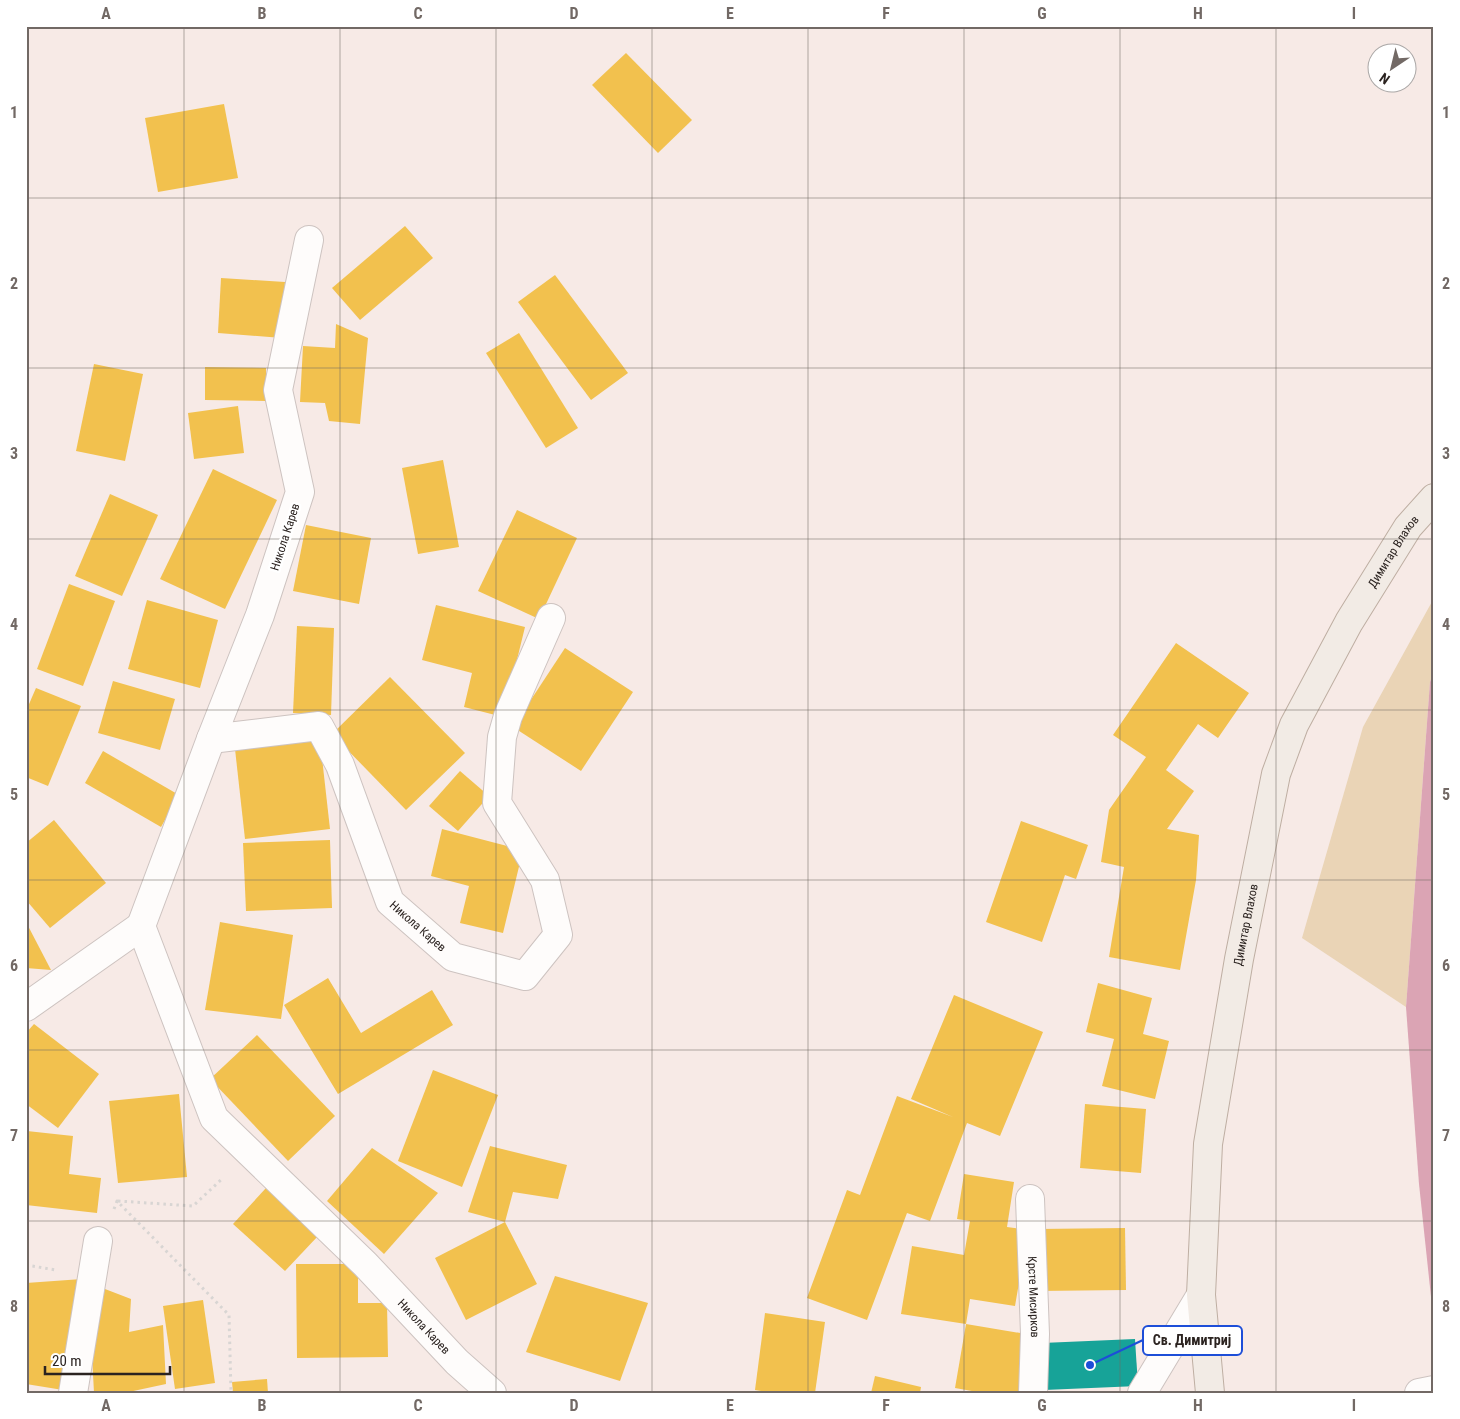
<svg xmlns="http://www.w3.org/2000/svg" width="1460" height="1419" font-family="'Roboto Condensed',sans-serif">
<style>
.green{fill:#ead4b6}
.water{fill:#dba4b4}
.homes{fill:#f2c14e}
.public{fill:#17a398}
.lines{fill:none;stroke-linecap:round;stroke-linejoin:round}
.minor-casing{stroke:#cdc3c0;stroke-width:30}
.major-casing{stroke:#beaea2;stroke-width:30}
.path{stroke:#d8d5d3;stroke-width:3;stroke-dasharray:2.5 4;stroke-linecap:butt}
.minor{stroke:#fefcfb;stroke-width:28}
.major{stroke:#f2ebe5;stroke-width:28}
.grid{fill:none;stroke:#726965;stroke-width:1;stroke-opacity:0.55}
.labels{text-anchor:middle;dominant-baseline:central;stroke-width:5;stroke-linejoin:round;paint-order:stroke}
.street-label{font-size:12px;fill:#2b2320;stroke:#fff}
.leader{fill:none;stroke:#1d4ed8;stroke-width:2}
.callout-dot{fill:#1d4ed8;stroke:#fff;stroke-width:2}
.callout{fill:#fff;stroke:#1d4ed8;stroke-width:2}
.callout-label{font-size:14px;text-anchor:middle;font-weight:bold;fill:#2b2320}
.neatline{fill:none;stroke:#726965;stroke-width:2}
.grid-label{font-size:16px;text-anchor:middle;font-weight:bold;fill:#726965}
</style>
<rect width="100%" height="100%" fill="#f7eae6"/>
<!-- green -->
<polygon class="green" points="1434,598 1434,670 1430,682 1406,1007 1302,938 1363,727"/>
<!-- water -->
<polygon class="water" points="1434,670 1434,1325 1419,1184 1406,1007 1430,682"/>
<!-- homes -->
<g class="homes">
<polygon points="626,53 692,120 658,153 592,85"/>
<polygon points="224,104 238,178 158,192 145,118"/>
<polygon points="405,226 433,258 360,320 332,288"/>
<polygon points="555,275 628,373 591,400 518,302"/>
<polygon points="221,278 285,282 282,338 218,333"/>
<polygon points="336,324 368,338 360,424 329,421 325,403 300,402 303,346 335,348"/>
<polygon points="519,333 578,428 546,448 486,353"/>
<polygon points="94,364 143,374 125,461 76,451"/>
<polygon points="205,367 266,368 266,401 205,400"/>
<polygon points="238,406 244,453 194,459 188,413"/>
<polygon points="443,460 459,547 418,554 402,468"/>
<polygon points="213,469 277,500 225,609 160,579"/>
<polygon points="110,494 158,515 122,596 75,576"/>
<polygon points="517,510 577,538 539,619 478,591"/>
<polygon points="306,525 371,538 359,604 293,591"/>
<polygon points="69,584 115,601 83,686 37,669"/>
<polygon points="147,600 218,620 200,688 128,669"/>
<polygon points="436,605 525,627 503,717 464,707 472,673 422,660"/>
<polygon points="297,626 334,628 331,715 293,713"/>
<polygon points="1176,643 1249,693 1218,738 1198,724 1166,770 1194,791 1167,829 1199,835 1196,880 1180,970 1109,957 1124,867 1101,862 1109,810 1146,757 1113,735"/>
<polygon points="565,648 633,692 581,771 513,727"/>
<polygon points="390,677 465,753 406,810 332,734"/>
<polygon points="113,681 175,699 160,750 98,733"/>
<polygon points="36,688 81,706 48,786 26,777 26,711"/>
<polygon points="320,740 330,829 245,839 235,749"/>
<polygon points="103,751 179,795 161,827 85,783"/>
<polygon points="460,771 489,796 458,831 429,806"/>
<polygon points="54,820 106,883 50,928 26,900 26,843"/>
<polygon points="1021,821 1088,845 1076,879 1065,875 1042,942 986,922"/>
<polygon points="442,829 523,850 503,933 460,923 469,886 431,876"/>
<polygon points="330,840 332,908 246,911 243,843"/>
<polygon points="26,922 51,970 26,968"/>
<polygon points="220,922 293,935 281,1019 205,1010"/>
<polygon points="328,978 361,1033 432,990 453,1025 338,1094 284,1005"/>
<polygon points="1098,983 1152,998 1143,1034 1169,1041 1155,1099 1102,1086 1114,1039 1086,1032"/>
<polygon points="954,995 1043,1032 1000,1136 967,1123 930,1221 907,1213 867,1320 807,1298 847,1190 860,1195 897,1096 953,1117 911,1099"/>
<polygon points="34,1024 99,1074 58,1128 26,1104 26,1033"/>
<polygon points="257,1035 335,1116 288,1161 210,1079"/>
<polygon points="433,1070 498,1095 462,1187 398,1161"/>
<polygon points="179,1094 187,1177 118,1183 109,1101"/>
<polygon points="1085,1104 1146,1109 1141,1173 1080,1168"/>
<polygon points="27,1131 73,1136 69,1174 101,1178 97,1213 26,1205"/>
<polygon points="490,1146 567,1165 558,1199 513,1192 505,1222 537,1284 466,1320 435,1258 505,1222 468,1212"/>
<polygon points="372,1148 438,1193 384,1254 327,1201"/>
<polygon points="964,1174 1014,1182 1007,1227 1028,1230 1015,1306 970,1299 966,1324 901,1314 912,1246 964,1255 970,1221 957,1219"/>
<polygon points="266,1188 318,1236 285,1271 233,1224"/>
<polygon points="1125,1228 1126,1290 1038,1291 1037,1229"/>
<polygon points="296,1264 358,1264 358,1303 387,1303 388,1357 297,1358"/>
<polygon points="555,1276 648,1303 620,1381 526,1352"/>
<polygon points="82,1279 63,1390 26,1384 26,1283"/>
<polygon points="105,1289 131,1299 129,1332 163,1325 166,1384 124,1393 94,1393 91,1336"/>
<polygon points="203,1300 215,1383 175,1389 163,1306"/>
<polygon points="765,1313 825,1322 815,1393 774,1393 755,1390"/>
<polygon points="966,1324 1032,1335 1022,1393 983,1393 955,1388"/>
<polygon points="875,1376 921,1387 920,1393 871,1393"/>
<polygon points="267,1379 268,1393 233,1393 232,1382"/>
</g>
<!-- public -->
<polygon class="public" points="1135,1339 1138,1386 1044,1390 1042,1343"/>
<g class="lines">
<!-- minor casing -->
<g class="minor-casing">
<g id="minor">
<path id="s1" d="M309,240L278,390L300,492L260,615L211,739L319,726L340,765L390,902L453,957L525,976L558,935L545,880L497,803L502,737L508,716L551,618"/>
<path id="s2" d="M211,739L141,926L214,1118L365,1264L457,1362L492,1393"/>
<polyline points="26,1007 141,926"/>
<path id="s3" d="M1030,1199L1035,1334L1033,1393"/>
<polyline points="73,1393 98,1241"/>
<polyline points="1142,1393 1201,1295"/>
<polyline points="1419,1393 1434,1390"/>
</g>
</g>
<!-- major casing -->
<g class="major-casing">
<g id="major">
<path id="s4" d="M1210,1393L1201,1295L1208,1144L1239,959L1276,774L1294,725L1349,622L1408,527L1434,498"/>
</g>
</g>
<!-- path -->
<g class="path">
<polyline points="118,1201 193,1206 223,1178"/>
<polyline points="114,1209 117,1201 229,1315 231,1393"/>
<polyline points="26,1265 56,1270"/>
</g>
<!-- minor -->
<use href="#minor" class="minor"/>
<!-- major -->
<use href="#major" class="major"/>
</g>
<!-- grid -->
<path class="grid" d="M184,26V1393M340,26V1393M496,26V1393M652,26V1393M808,26V1393M964,26V1393M1120,26V1393M1276,26V1393M26,198H1434M26,368H1434M26,539H1434M26,710H1434M26,880H1434M26,1050H1434M26,1221H1434"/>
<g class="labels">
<!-- street labels -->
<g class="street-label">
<text transform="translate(285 537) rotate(-72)">Никола Карев</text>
<text stroke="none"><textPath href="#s4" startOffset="878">Димитар Влахов</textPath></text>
<text stroke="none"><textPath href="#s4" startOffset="472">Димитар Влахов</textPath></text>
<text stroke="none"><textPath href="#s1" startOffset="856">Никола Карев</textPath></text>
<text stroke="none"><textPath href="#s3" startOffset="98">Крсте Мисирков</textPath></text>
<text stroke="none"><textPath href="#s2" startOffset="701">Никола Карев</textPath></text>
</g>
</g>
<!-- callouts -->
<path class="leader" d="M1090 1365L1143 1340"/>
<circle class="callout-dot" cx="1090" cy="1365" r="5"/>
<rect class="callout" x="1143" y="1326" width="99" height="29" rx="5"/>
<g class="callout-label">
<text x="1192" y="1345">Св. Димитриј</text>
</g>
<!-- border -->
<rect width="1460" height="1419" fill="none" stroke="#ffffff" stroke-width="55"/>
<!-- north arrow -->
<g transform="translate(1392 68) rotate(215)"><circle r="24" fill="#ffffff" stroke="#aaa7a6"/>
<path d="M0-4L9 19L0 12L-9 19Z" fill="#726965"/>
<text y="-8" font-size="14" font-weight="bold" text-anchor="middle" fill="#2b2320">N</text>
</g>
<!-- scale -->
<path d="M45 1366v8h125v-8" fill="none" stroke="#2b2320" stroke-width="2.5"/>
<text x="52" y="1366" font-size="15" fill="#2b2320" stroke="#ffffff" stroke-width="4" paint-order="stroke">20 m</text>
<rect x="28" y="28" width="1404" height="1364" class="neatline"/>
<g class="grid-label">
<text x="106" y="19">A</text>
<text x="262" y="19">B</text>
<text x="418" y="19">C</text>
<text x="574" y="19">D</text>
<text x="730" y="19">E</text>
<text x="886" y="19">F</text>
<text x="1042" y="19">G</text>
<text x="1198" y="19">H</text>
<text x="1354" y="19">I</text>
<text x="14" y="118">1</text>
<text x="1446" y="118">1</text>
<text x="14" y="289">2</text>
<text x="1446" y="289">2</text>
<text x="14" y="459">3</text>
<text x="1446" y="459">3</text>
<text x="14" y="630">4</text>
<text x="1446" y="630">4</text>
<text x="14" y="800">5</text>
<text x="1446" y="800">5</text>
<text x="14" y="971">6</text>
<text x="1446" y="971">6</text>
<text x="14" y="1141">7</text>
<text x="1446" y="1141">7</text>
<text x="14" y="1312">8</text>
<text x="1446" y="1312">8</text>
<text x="106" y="1411">A</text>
<text x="262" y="1411">B</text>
<text x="418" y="1411">C</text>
<text x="574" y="1411">D</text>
<text x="730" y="1411">E</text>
<text x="886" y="1411">F</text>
<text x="1042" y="1411">G</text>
<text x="1198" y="1411">H</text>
<text x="1354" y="1411">I</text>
</g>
</svg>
